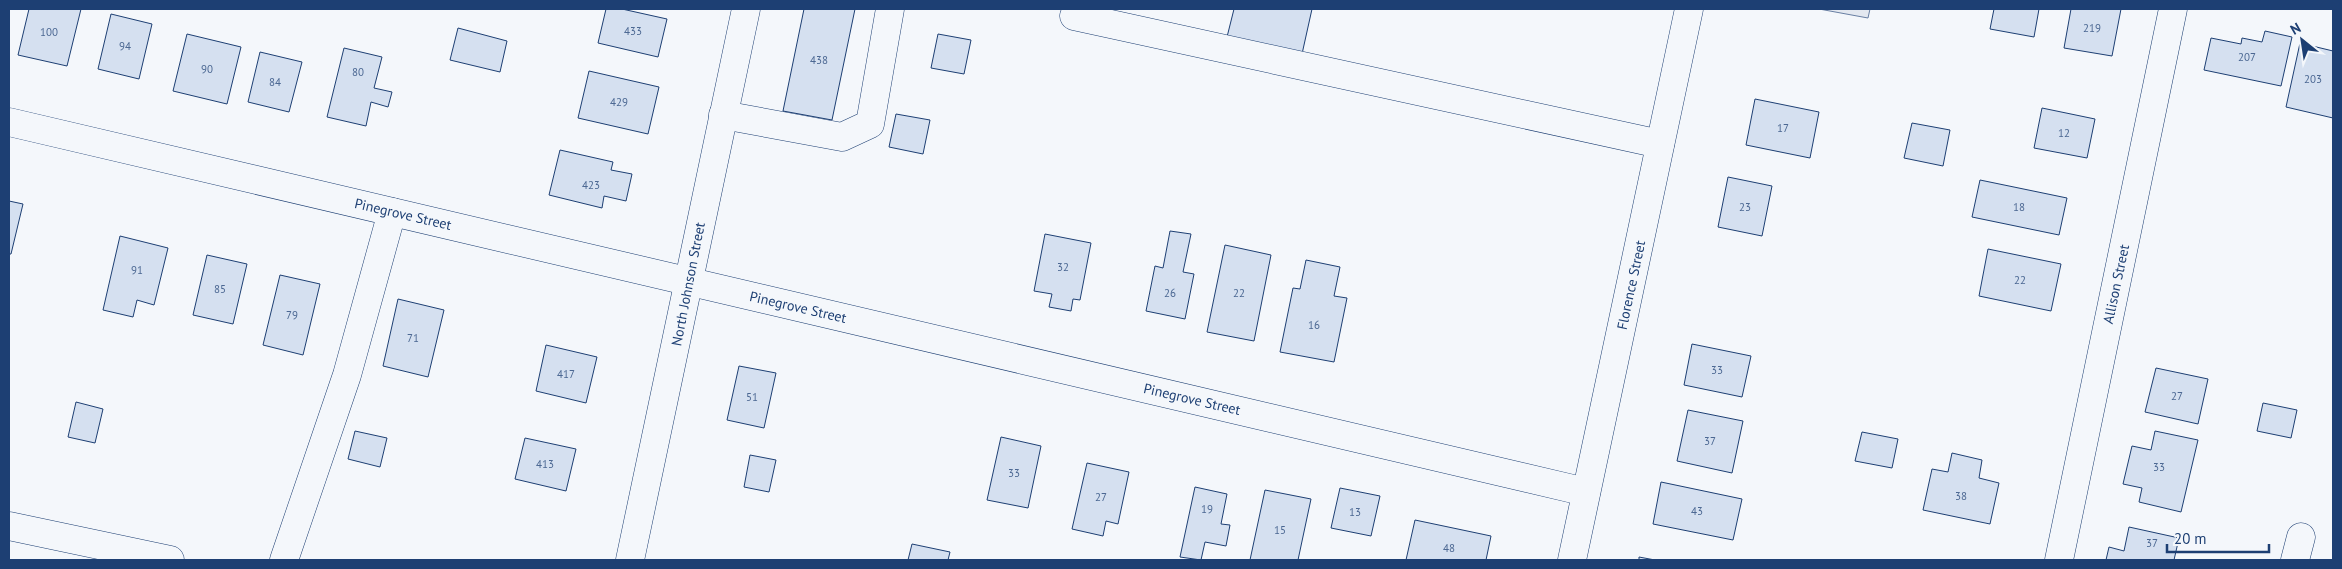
<svg xmlns="http://www.w3.org/2000/svg" width="2342" height="569" font-family="'PT Sans',sans-serif">
<style>
.parking{fill:#e3e8f0;stroke:#687fa3}
.building{fill:#d5e0f0;stroke:#1d3f73}
.lines{fill:none;stroke-linecap:round;stroke-linejoin:round}
.minor-casing{stroke:#1d3f73;stroke-width:29}
.minor{stroke:#f4f7fb;stroke-width:28}
.labels{text-anchor:middle;dominant-baseline:central;stroke-width:4;stroke-linejoin:round;paint-order:stroke}
.number-label{font-size:11px;fill:#4b6792}
.street-label{font-size:14px;fill:#1d3f73;stroke:#f4f7fb}
</style>
<rect width="100%" height="100%" fill="#f4f7fb"/>
<!-- parking -->
<polygon class="parking" points="1819,9 1870,9 1868,18"/>
<!-- building -->
<g class="building">
<polygon points="29,9 81,9 67,66 18,55"/>
<polygon points="606,9 622,9 667,19 658,57 598,43"/>
<polygon points="804,9 855,9 832,120 783,111"/>
<polygon points="1234,9 1312,9 1302,54 1227,37"/>
<polygon points="1994,9 2039,9 2034,37 1990,29"/>
<polygon points="2071,9 2121,9 2112,56 2064,48"/>
<polygon points="111,14 152,24 139,79 98,69"/>
<polygon points="458,28 507,41 500,72 450,60"/>
<polygon points="2265,31 2292,37 2281,86 2204,70 2211,38 2241,44 2242,38 2262,42"/>
<polygon points="187,34 241,47 227,104 173,91"/>
<polygon points="938,34 971,40 964,74 931,68"/>
<polygon points="2300,43 2333,51 2333,118 2286,107"/>
<polygon points="344,48 382,57 374,88 392,92 388,107 371,102 366,126 327,117"/>
<polygon points="260,52 302,62 289,112 248,102"/>
<polygon points="589,71 659,87 648,134 578,118"/>
<polygon points="1755,99 1819,112 1810,158 1746,145"/>
<polygon points="2042,108 2095,119 2087,158 2034,148"/>
<polygon points="896,114 930,120 923,154 889,147"/>
<polygon points="1912,123 1950,130 1943,166 1904,158"/>
<polygon points="560,150 613,162 611,170 632,174 626,201 604,196 602,208 549,195"/>
<polygon points="1728,177 1772,186 1762,236 1718,227"/>
<polygon points="1980,180 2067,198 2059,235 1972,217"/>
<polygon points="9,201 23,204 11,254 9,254"/>
<polygon points="1170,231 1191,234 1183,272 1194,274 1185,319 1146,311 1155,266 1163,268"/>
<polygon points="1045,234 1091,243 1080,300 1073,299 1071,311 1049,307 1052,294 1034,291"/>
<polygon points="120,236 168,248 154,305 137,300 133,317 103,310"/>
<polygon points="1225,245 1271,255 1254,341 1207,332"/>
<polygon points="1988,249 2061,264 2051,311 1979,296"/>
<polygon points="207,255 247,264 233,324 193,315"/>
<polygon points="1306,260 1340,267 1334,296 1347,298 1334,362 1280,352 1293,288 1300,289"/>
<polygon points="280,275 320,284 303,355 263,345"/>
<polygon points="398,299 444,310 428,377 383,366"/>
<polygon points="1692,344 1751,356 1742,397 1684,385"/>
<polygon points="546,345 597,357 586,403 536,391"/>
<polygon points="739,366 776,373 764,428 727,420"/>
<polygon points="2156,368 2208,379 2198,424 2145,412"/>
<polygon points="76,402 103,409 95,443 68,437"/>
<polygon points="2263,403 2297,410 2291,438 2257,431"/>
<polygon points="1688,410 1743,421 1732,473 1677,461"/>
<polygon points="355,431 387,438 380,467 348,459"/>
<polygon points="2155,431 2198,440 2181,512 2139,502 2142,488 2123,484 2132,446 2151,450"/>
<polygon points="1862,432 1898,439 1892,468 1855,461"/>
<polygon points="1001,437 1041,446 1028,508 987,500"/>
<polygon points="525,438 576,449 566,491 515,479"/>
<polygon points="1952,453 1982,460 1979,478 1999,483 1990,524 1923,510 1932,469 1948,472"/>
<polygon points="750,455 776,460 769,492 744,487"/>
<polygon points="1087,463 1129,472 1118,524 1106,521 1103,536 1072,529"/>
<polygon points="1661,482 1742,499 1733,540 1653,524"/>
<polygon points="1195,487 1227,494 1221,524 1230,525 1226,546 1205,542 1201,560 1180,557"/>
<polygon points="1340,488 1380,496 1371,536 1331,528"/>
<polygon points="1265,490 1311,499 1298,560 1250,560"/>
<polygon points="1415,520 1491,536 1486,560 1406,560"/>
<polygon points="2129,527 2179,538 2174,560 2106,560 2109,547 2124,551"/>
<polygon points="912,544 950,552 948,560 908,560"/>
<polygon points="1639,557 1655,560 1639,560"/>
</g>
<g class="lines">
<!-- minor casing -->
<g class="minor-casing">
<g id="minor">
<polyline points="1074,16 1660,144"/>
<polyline points="723,115 842,137 870,124 890,9"/>
<polyline points="9,122 1586,492"/>
<polyline points="9,526 170,560"/>
<polyline points="284,560 347,375 392,212"/>
<polyline points="630,560 746,9"/>
<polyline points="1572,560 1689,9"/>
<polyline points="2059,560 2173,9"/>
<polyline points="2295,560 2301,537"/>
</g>
</g>
<!-- minor -->
<use href="#minor" class="minor"/>
</g>
<g class="labels">
<!-- number labels -->
<g class="number-label">
<text x="2092" y="28">219</text>
<text x="633" y="31">433</text>
<text x="49" y="32">100</text>
<text x="125" y="46">94</text>
<text x="2247" y="57">207</text>
<text x="819" y="60">438</text>
<text x="207" y="69">90</text>
<text x="358" y="72">80</text>
<text x="2313" y="79">203</text>
<text x="275" y="82">84</text>
<text x="619" y="102">429</text>
<text x="1783" y="128">17</text>
<text x="2064" y="133">12</text>
<text x="591" y="185">423</text>
<text x="1745" y="207">23</text>
<text x="2019" y="207">18</text>
<text x="1063" y="267">32</text>
<text x="137" y="270">91</text>
<text x="2020" y="280">22</text>
<text x="220" y="289">85</text>
<text x="1170" y="293">26</text>
<text x="1239" y="293">22</text>
<text x="292" y="315">79</text>
<text x="1314" y="325">16</text>
<text x="413" y="338">71</text>
<text x="1717" y="370">33</text>
<text x="566" y="374">417</text>
<text x="2177" y="396">27</text>
<text x="752" y="397">51</text>
<text x="1710" y="441">37</text>
<text x="545" y="464">413</text>
<text x="2159" y="467">33</text>
<text x="1014" y="473">33</text>
<text x="1961" y="496">38</text>
<text x="1101" y="497">27</text>
<text x="1207" y="509">19</text>
<text x="1697" y="511">43</text>
<text x="1355" y="512">13</text>
<text x="1280" y="530">15</text>
<text x="2152" y="543">37</text>
<text x="1449" y="548">48</text>
</g>
<!-- street labels -->
<g class="street-label">
<text transform="translate(403 214) rotate(13)">Pinegrove Street</text>
<text transform="translate(688 284) rotate(-79)">North Johnson Street</text>
<text transform="translate(2116 284) rotate(-78)">Allison Street</text>
<text transform="translate(1631 285) rotate(-78)">Florence Street</text>
<text transform="translate(798 307) rotate(13)">Pinegrove Street</text>
<text transform="translate(1192 399) rotate(13)">Pinegrove Street</text>
</g>
</g>
<!-- border -->
<rect width="2342" height="569" fill="none" stroke="#1d3f73" stroke-width="20"/>
<!-- north arrow -->
<g transform="translate(2302 40) rotate(330)" stroke="#f4f7fb" stroke-width="4" paint-order="stroke">
<path d="M0-4L9 19L0 12L-9 19Z" fill="#1d3f73"/>
<text y="-8" font-size="14" font-weight="bold" text-anchor="middle" fill="#1d3f73">N</text>
</g>
<!-- scale -->
<path d="M2167 544v8h102v-8" fill="none" stroke="#1d3f73" stroke-width="2.5"/>
<text x="2174" y="544" font-size="15" fill="#1d3f73" stroke="#f4f7fb" stroke-width="4" paint-order="stroke">20 m</text>
</svg>
